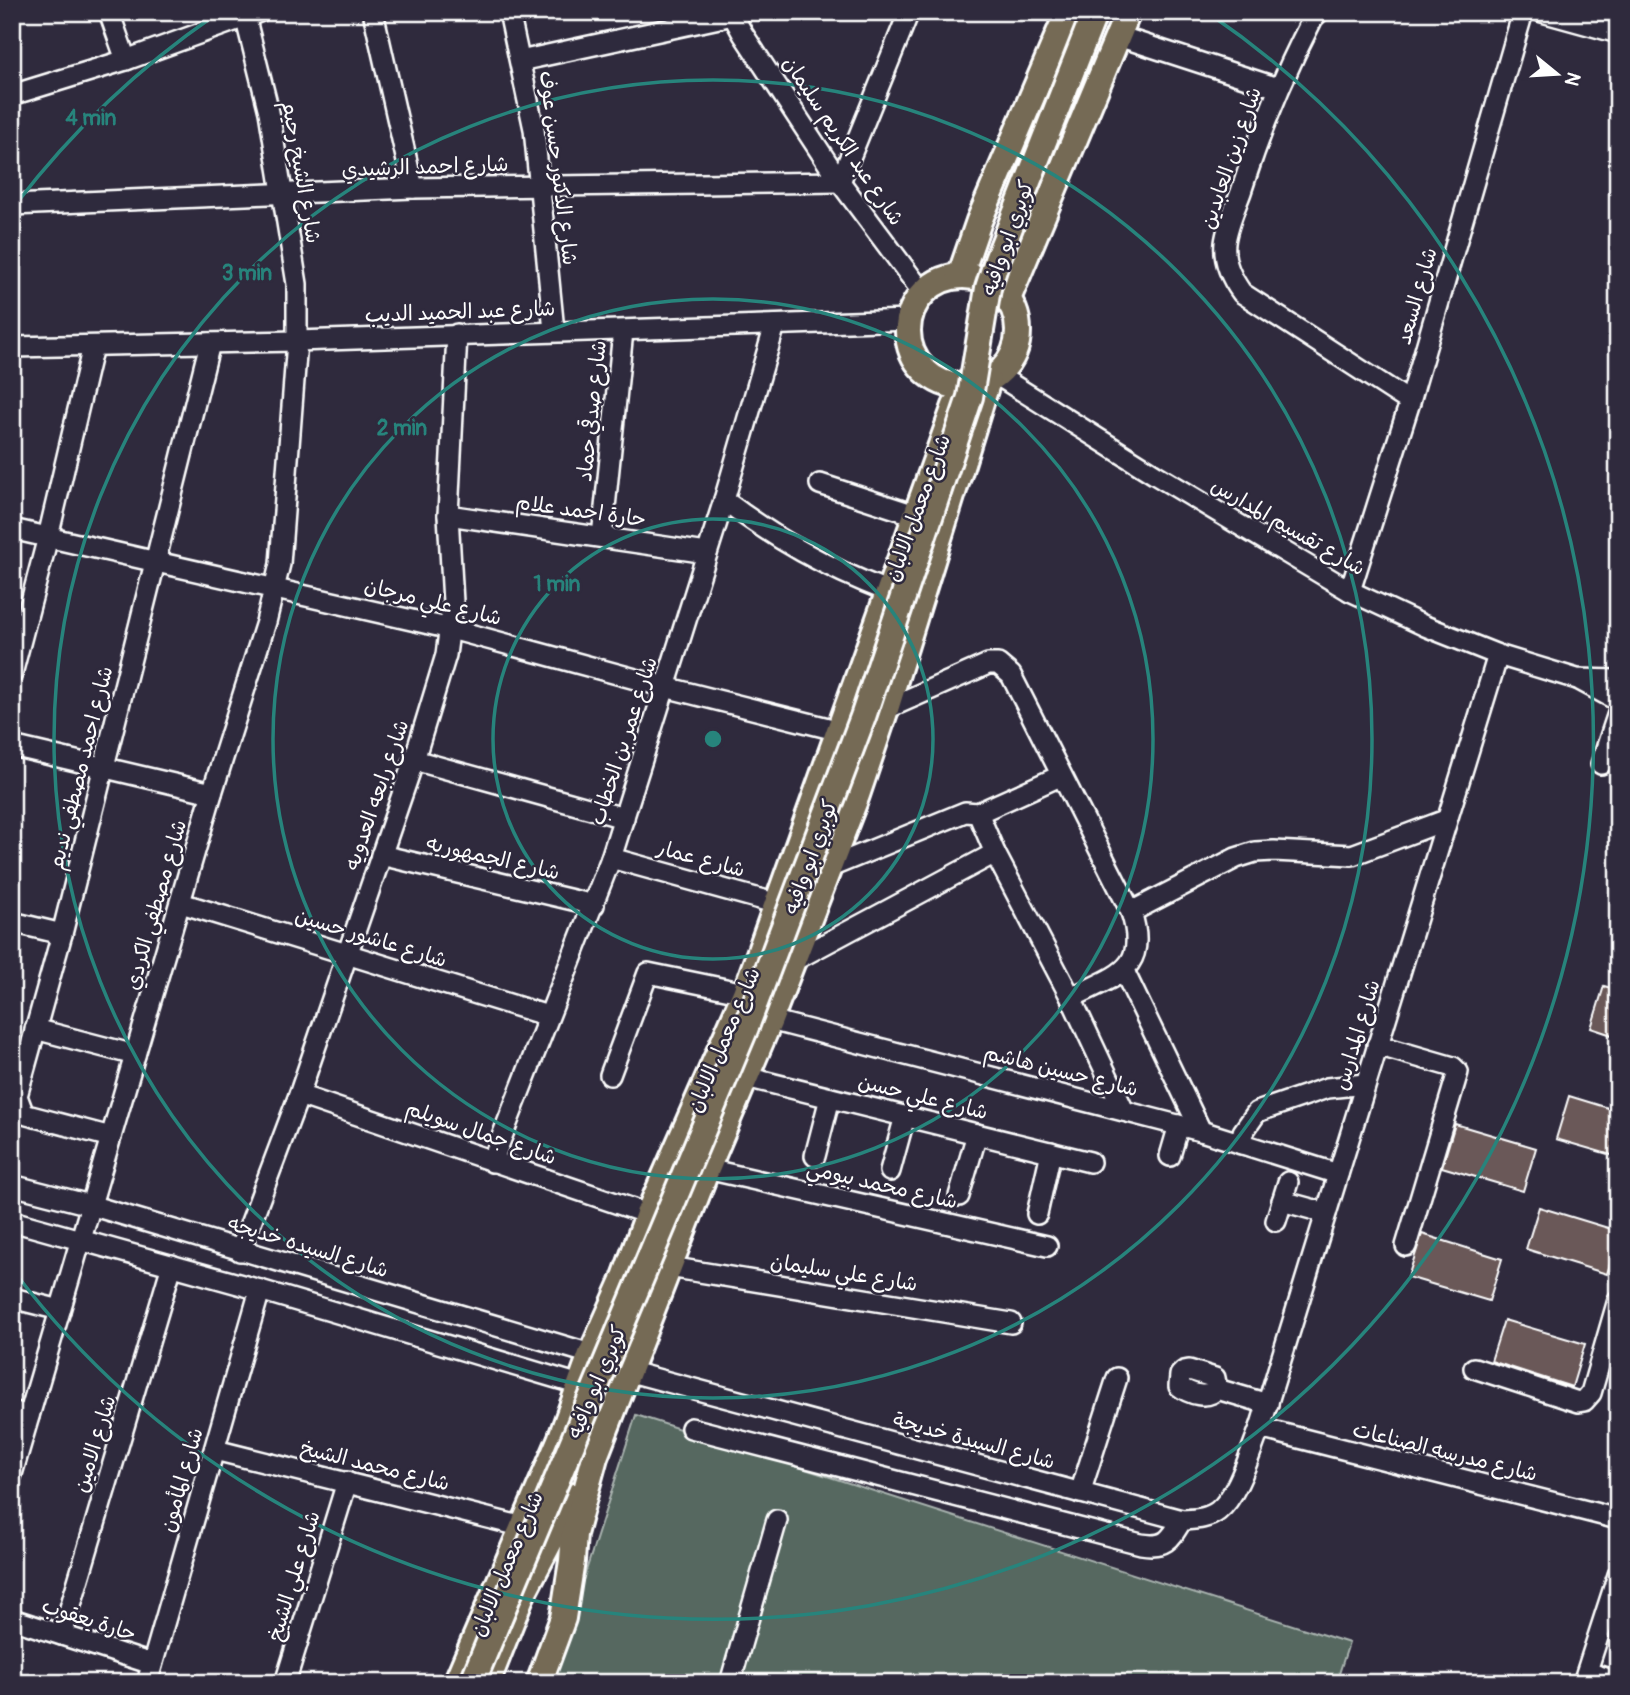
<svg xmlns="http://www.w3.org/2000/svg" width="1630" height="1695" font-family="Pangolin,'Playpen Sans Arabic',sans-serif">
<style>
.green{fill:#566861;stroke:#aab4b0;stroke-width:2}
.building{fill:#6a5858;stroke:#fff;stroke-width:2}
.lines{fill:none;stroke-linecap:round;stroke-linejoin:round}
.minor-casing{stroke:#fff;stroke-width:24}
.major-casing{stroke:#fff;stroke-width:30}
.minor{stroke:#2f2a3d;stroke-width:19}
.major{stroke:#756a55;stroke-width:24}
.major-bridge-casing{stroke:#fff;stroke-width:30;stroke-linecap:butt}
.major-bridge{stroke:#756a55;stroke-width:24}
.ring{fill:none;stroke:#27847c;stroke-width:3.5}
.labels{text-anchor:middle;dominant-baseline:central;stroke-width:5;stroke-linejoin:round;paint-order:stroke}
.street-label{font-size:21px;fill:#fff;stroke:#2f2a3d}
.centre{fill:#27847c;stroke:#2f2a3d;stroke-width:3.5}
.ring-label{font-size:21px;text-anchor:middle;font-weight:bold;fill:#27847c;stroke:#2f2a3d;stroke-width:5;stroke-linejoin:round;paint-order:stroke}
</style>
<rect width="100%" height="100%" fill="#2f2a3d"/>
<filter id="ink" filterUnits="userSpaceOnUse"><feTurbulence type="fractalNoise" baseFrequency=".0143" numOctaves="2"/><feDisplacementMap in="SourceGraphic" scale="14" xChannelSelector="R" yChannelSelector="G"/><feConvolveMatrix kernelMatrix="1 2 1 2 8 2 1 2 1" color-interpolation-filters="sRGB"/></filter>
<g filter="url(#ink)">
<!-- green -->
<polygon class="green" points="636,1415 1349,1643 1336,1683 550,1683"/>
<!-- building -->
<g class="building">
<polygon points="1604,986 1618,990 1618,1037 1591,1028"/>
<polygon points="1569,1096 1618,1111 1618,1157 1556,1139"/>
<polygon points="1455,1124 1536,1148 1523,1191 1442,1167"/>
<polygon points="1539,1207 1618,1231 1618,1238 1607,1274 1526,1249"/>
<polygon points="1422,1234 1502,1259 1489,1301 1408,1277"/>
<polygon points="1504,1320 1585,1344 1572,1387 1491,1361"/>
</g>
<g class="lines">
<!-- minor casing -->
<g class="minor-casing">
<g id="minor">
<polyline points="109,12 126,60"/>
<polyline points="373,12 413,188"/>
<polyline points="509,12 534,129 554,331"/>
<polyline points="731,12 743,34 840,182 923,293"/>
<path d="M1319,12L1313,18C1284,74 1260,131 1241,192C1235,208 1227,226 1225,243C1223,262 1231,278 1242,293L1410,402"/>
<polyline points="1542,12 1618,33"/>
<polyline points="1118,36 1278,88"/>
<polyline points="520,61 733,15"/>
<polyline points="12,95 126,60 259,12"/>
<polyline points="12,205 413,188 840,182 909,12"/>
<polyline points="12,347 297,341 909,320"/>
<polyline points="997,375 1156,475 1350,591 1425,626 1498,655 1577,679 1618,680"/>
<polyline points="820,484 915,515"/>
<path d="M724,500C777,540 825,567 887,591"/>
<polyline points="448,515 707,553"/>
<polyline points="12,529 451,629 665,687 840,731"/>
<polyline points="602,537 623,331"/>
<polyline points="1350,591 1410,402 1523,12"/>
<polyline points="12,674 48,537 93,346"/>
<polyline points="1581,681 1618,701"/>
<path d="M886,709L988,664H998L1011,675L1131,912C1150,971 1115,975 1071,998"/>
<polyline points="12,746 212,793"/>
<polyline points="414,760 624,818"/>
<polyline points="1601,764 1618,713"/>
<polyline points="978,813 995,853 1071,998 1124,1111"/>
<polyline points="381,855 594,905"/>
<polyline points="611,858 778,904"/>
<polyline points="828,868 965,812 978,813 1060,776"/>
<polyline points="181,903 548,1016"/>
<polyline points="1131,912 1236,858 1255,852 1274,851 1352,855 1446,820"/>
<polyline points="12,922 62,934"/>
<polyline points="793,961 995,853"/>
<polyline points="1124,971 1201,1131"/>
<polyline points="770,1020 1201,1131 1338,1174"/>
<polyline points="35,1029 135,1055"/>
<polyline points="1377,1045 1453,1067 1458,1072 1406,1246"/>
<polyline points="610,1075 648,973 745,993"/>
<polyline points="746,1077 1090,1162"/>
<polyline points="299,1095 648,1214"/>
<polyline points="111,1137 27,1115 23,1112 17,1096 62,934 210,343"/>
<polyline points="1241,1144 1243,1132 1257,1112 1327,1088 1365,1084"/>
<polyline points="815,1156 830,1098"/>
<polyline points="1170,1156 1179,1125"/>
<polyline points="492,1162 611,858 724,500 775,325"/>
<polyline points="707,1169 1047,1246"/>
<polyline points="890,1171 905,1116"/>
<polyline points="12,1185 90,1205 591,1354"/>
<polyline points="959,1196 977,1134"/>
<polyline points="1282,1201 1326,1213"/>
<polyline points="1037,1214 1051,1152"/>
<polyline points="12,1221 260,1290 580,1385"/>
<polyline points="1276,1221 1288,1182"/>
<polyline points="240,1251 299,1095 414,760 446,655 453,602 448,515 457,334"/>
<polyline points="669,1267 1011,1323"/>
<polyline points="12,1298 60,1310"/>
<polyline points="1474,1368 1578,1402 1584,1401 1591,1393 1618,1300"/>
<path d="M1189,1370L1215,1378L1217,1389C1208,1400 1189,1394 1179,1386L1180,1375L1184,1371Z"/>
<path d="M627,1371L1182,1520C1194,1519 1208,1519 1218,1511C1239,1494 1250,1452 1260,1428L1498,655"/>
<polyline points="1217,1389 1268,1404"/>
<polyline points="12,1411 29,1416"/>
<path d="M691,1428L1141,1544C1166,1548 1170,1540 1182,1520"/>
<polyline points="1260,1428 1618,1519"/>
<polyline points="215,1450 524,1527"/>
<polyline points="12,1474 212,793 266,622 280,564 297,341 297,284 269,112 244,12"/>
<polyline points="1080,1493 1117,1378"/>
<polyline points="12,1619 152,1664"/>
<polyline points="62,1635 172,1265"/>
<polyline points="1587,1672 1618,1682"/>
<polyline points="147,1683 260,1290"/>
<polyline points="285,1683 347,1482"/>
<polyline points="730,1683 777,1520"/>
<polyline points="1583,1683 1618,1575"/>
</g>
</g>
<!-- major casing -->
<g class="major-casing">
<g id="major">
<circle cx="963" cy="331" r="55"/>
<polyline points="960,276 979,221 1068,12"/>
<polyline points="1008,299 1128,12"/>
<polyline points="456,1683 560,1440 591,1354 624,1280 648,1214 745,993 955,406"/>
<polyline points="487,1683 521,1597 574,1496"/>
<polyline points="539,1683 563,1618 572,1561 574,1534 595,1457 707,1169 770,1020 857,795 886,709 988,380"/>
</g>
</g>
<!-- minor -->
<use href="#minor" class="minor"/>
<!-- major -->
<use href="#major" class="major"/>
<!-- major-bridge casing -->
<g class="major-bridge-casing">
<polyline id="major-bridge" points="472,1683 746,1027 863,717 970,397 988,288 997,260 1095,12"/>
</g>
<!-- major-bridge -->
<use href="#major-bridge" class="major-bridge"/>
</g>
</g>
<!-- distance rings -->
<g class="ring">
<circle cx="713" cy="739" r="220"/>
<circle cx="713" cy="739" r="440"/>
<circle cx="713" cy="739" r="659"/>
<path d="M16 204A879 879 0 0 1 215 15M1211 15A879 879 0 1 1 16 1274"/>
</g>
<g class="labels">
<!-- street labels -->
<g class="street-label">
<text transform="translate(843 141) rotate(56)">شارع عبد الكريم سليمان</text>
<text transform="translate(1231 158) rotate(-71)">شارع زين العابدين</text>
<text transform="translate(425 167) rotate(-2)">شارع احمد الرشيدي</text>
<text transform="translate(558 168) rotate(83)">شارع الدكتور حسن عوف</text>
<text transform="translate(301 172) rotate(80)">شارع الشيخ رحيم</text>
<text transform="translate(1008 238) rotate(-71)">كوبري ابو وافيه</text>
<text transform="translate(1417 296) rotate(-74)">شارع السعد</text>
<text transform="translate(460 312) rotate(-2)">شارع عبد الحميد الديب</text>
<text transform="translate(592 411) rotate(-84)">شارع صدقي حماد</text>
<text transform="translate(918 508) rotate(-70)">شارع معمل الالبان</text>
<text transform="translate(581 511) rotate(8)">حارة احمد علام</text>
<text transform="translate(1288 527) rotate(30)">شارع تقسيم المدارس</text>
<text transform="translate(433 602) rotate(14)">شارع علي مرجان</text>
<text transform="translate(624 741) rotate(-72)">شارع عمر بن الخطاب</text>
<text transform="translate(81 768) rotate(-76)">شارع احمد مصطفي نديم</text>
<text transform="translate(377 795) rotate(-71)">شارع رابعه العدويه</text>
<text transform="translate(811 857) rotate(-70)">كوبري ابو وافيه</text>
<text transform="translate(493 858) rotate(13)">شارع الجمهوريه</text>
<text transform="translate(701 859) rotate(15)">شارع عمار</text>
<text transform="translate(156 905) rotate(-74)">شارع مصطفي الكردي</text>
<text transform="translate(371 938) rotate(17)">شارع عاشور حسين</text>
<text transform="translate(1357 1035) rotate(-73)">شارع المدارس</text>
<text transform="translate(724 1040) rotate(-67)">شارع معمل الالبان</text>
<text transform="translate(1061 1071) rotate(14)">شارع حسين هاشم</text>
<text transform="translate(923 1097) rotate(14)">شارع علي حسن</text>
<text transform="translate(481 1133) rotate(19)">شارع جمال سويلم</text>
<text transform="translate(882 1185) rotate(13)">شارع محمد بيومي</text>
<text transform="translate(308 1247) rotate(17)">شارع السيده خديجه</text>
<text transform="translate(844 1273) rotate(9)">شارع علي سليمان</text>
<text transform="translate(597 1382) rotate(-67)">كوبري ابو وافيه</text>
<text transform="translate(974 1441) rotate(15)">شارع السيدة خديجة</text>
<text transform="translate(95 1444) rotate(-73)">شارع الامين</text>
<text transform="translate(1445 1452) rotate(14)">شارع مدرسه الصناعات</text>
<text transform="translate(375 1466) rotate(14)">شارع محمد الشيخ</text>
<text transform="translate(182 1480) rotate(-74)">شارع المأمون</text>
<text transform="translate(507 1564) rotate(-67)">شارع معمل الالبان</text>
<text transform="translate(294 1576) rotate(-73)">شارع علي الشيخ</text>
<text transform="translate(89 1620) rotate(18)">حارة يعقوب</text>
</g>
</g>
<circle cx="713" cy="739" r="10" class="centre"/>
<g class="ring-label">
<text x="91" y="125">4 min</text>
<text x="247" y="280">3 min</text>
<text x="402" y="435">2 min</text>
<text x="557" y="591">1 min</text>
</g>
<!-- margin -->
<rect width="1630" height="1695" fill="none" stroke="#2f2a3d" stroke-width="42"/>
<rect x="21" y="21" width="1588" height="1653" fill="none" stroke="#fff" stroke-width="2.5" filter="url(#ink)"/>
<!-- north arrow -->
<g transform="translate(1557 74) rotate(108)" stroke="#2f2a3d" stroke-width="5" paint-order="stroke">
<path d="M0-5L12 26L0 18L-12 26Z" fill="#ffffff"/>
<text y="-10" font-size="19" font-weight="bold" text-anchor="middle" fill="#ffffff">N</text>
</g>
</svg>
